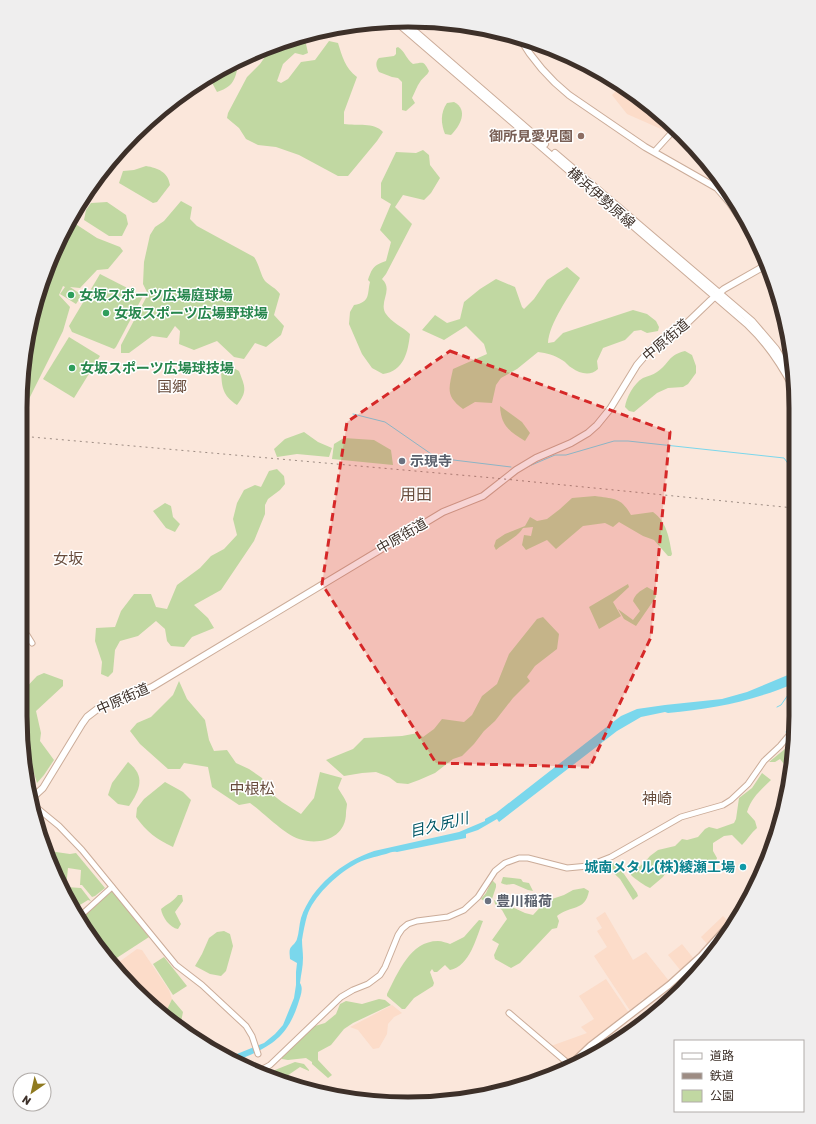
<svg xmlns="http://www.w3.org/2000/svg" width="816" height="1124" font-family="Rubik,'Noto Sans JP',sans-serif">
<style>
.built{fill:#fcdcc9}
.green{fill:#c1d8a2}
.water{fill:#7ad7ec}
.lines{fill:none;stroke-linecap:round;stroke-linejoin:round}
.stream{stroke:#7ad7ec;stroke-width:1}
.tertiary-casing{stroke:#cbac99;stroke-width:7}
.secondary-casing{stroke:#cbac99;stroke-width:8}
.primary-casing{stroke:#cbac99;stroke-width:8}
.tertiary{stroke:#fff;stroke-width:5}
.secondary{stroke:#fff;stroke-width:5.5}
.primary{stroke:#fff;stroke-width:6}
.rail{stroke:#9d8c83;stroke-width:1;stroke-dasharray:2 4;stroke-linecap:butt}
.marked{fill:#d62828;fill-opacity:0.2;stroke:#d62828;stroke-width:3;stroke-dasharray:8 5;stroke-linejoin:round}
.education-dot{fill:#8d6e63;stroke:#fff;stroke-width:1.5}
.leisure-dot{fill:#2e9e5b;stroke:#fff;stroke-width:1.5}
.worship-dot{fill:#6b7280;stroke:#fff;stroke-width:1.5}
.culture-dot{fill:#0f9aa8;stroke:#fff;stroke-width:1.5}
.labels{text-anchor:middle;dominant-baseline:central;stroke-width:3;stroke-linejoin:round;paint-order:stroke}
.education-label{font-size:14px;font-weight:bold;fill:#785e54;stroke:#fff;text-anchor:end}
.street-label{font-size:14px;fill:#3d3029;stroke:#fff}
.leisure-label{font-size:14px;font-weight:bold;fill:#27864d;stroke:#fff;text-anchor:start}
.worship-label{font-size:14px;font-weight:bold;fill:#5b616d;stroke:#fff;text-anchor:start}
.culture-label{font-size:14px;font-weight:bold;fill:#0d838f;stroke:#fff;text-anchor:end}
.neighbourhood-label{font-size:15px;fill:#684d3d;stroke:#fff}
.water-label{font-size:15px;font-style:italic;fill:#005665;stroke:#fff}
.quarter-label{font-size:16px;fill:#684d3d;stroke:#fff}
.rim{fill:none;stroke:#3d3029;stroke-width:5}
</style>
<rect width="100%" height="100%" fill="#fbe7db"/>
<!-- built -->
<g class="built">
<polygon points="621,86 664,116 674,127 670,133 627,114 612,95"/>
<polygon points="605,912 633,960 646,952 669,981 646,1001 643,999 636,1006 636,1008 631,1012 594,956 607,947 597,931 602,928 596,918"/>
<polygon points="723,916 729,922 708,945 701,937"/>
<polygon points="682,944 694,959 681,971 668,955"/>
<polygon points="137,949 142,950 169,990 172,999 164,1016 152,1008 115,965"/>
<polygon points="606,979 629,1013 594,1040 570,1061 551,1046 587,1033 581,1027 594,1019 579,996"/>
<polygon points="392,1005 402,1013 394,1017 388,1024 387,1034 379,1048 373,1049 358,1030 350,1027"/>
</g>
<!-- green -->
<g class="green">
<path d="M304,35L308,53L303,55L295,53L283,64L277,81L281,83L288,79L301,62L315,60L329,41L338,43C342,56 345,68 357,77L344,112V124C357,126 374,122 383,132L377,141L348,176H338L299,155L276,147L258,145L246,139L239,128L227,118L228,113L247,77L260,64L272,47Z"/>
<path d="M398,47C405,51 406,59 413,64C423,63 423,60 429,71C427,76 423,77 420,82C417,86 415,92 412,98L415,103L406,111L402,110V82L398,78L392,77L379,72C376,67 375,62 379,58L394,56L396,54V48Z"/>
<path d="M240,59C235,75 237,86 217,92L209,77Z"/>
<path d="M454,102C469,110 460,126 451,135L445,134C441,124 440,113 447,103Z"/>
<path d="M423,150L429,155L430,165L440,178L431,193L424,200L403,195L395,207L412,224L386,274L382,279C394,290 378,302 386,314C391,322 403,327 410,334C408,352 404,371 383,374L372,368L362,354L349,324L350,312L354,305C371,302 367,294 370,282L368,280C372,268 374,265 386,261L391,242L380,230L391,204L381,198V183L396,152L416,153Z"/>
<path d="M146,166C158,168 168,172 170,185L157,202L153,203L119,183L123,171L134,170Z"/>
<polygon points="89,188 91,191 80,207 78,215 74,223 97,238 120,247 123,251 108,269 97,270 80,288 70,287 82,295 76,304 60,294 65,287 63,286 59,295 70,307 63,331 29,399 20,408 33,308 85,193"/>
<path d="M181,201L192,207L190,219L197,226L254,257C259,264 261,276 265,281C270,286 276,288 280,294L274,315L284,326L281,335L266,347L255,343L244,359L234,357L217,341L194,350L179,344L180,331L175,326L167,338L152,336L129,353H121V345L148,294L143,284L144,262L150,235L155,227L164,221Z"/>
<polygon points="107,202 126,215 128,224 122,236 109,236 84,220 86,210 91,203"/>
<path d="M567,267L580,278C570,295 549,323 548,343L554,342L563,333L633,310L647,314L656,321L659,327L658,331L647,333L641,330L634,331L625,340L603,348L597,361L598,369C591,376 580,374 572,368C568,366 566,362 562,360C554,355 547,353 538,352L517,369L501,378L496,385L492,403L475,402L463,409C445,396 449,388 453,369L487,354L484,344L466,326L444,340L422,330L435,315L447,323L460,319L464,302L480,289L496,279L515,287L522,307L524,309L534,299L547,280Z"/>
<polygon points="100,274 143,296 116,347 114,349 72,332 69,326"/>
<polygon points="69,337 100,356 74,398 43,379"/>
<path d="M685,351L692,355L696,366V373L688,384L683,387L668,388L657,393L634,412L629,411L625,407C626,398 634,383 643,378C647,376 653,375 657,372C669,364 668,355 685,351Z"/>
<path d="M230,366L239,371C245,387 248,391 237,405C222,395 222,387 221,371Z"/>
<path d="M500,406L522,422L530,433L525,441C509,431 501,426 500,406Z"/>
<polygon points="304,432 318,442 332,448 329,457 297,454 277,457 274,449 285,439"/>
<polygon points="344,438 374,440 391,450 393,465 332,459 334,444"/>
<polygon points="277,469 284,476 285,484 280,490 268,499 265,505 265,514 254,541 221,590 194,605 208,618 214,628 192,637 184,647 171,646 167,641 165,629 156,621 138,636 120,641 115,650 113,672 108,677 101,674 102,662 95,641 96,628 115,627 121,611 134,594 151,594 156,607 167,609 177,585 200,568 211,556 224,549 237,535 233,519 237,503 244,490 255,485 261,487 269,471"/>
<path d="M595,496C614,499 621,497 631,515L653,512C667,522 669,538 672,554L671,556H668L654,540L643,536L619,522L613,527L605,523L583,526L556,549L547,540L526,550L522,545L524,535L531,536L533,527L523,528C517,538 505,542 496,550L494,546L496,540L505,534L525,526L530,517L537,521L547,519L560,509L572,498Z"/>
<polygon points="165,503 171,506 173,517 180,524 175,532 166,528 153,511"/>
<polygon points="628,584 629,587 613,602 621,616 599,629 589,607"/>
<path d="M647,587L656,592V597L636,626L624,619L618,609L633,620L640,611L633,601C635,594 640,591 647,587Z"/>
<polygon points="543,617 559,634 557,649 535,666 527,677 530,681 513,698 495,721 484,731 474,744 462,756 453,759 435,773 419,780 408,784 397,783 389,777 376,772 362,773 344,776 326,760 353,749 364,738 402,736 418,733 423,737 434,729 442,719 464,722 472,715 482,696 497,684 509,654 537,619"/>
<polygon points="44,673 63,680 63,686 36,711 41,733 40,741 54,760 44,775 37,783 29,757 25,736 22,732 20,716 20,694 37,676"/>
<path d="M179,681L187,699L205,720L209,740L214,751L227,750L236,763L249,769L262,778L268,791L282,802L301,814L314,798L320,772L342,778L338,788C340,792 345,798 347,804C347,806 346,810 346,813C346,838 320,846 299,839C284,834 264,813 250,803L239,805L212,787L208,767L184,763L180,769H168L140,744L130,731L137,723L151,717L173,695Z"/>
<polygon points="795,738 795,742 788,777 787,776 787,768 780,759 775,762 769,762 791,744"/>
<path d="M128,762C146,776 140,790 129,806L118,804L108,795L112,783Z"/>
<path d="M762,773L771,780C760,791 752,797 747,812L755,821L757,828C751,833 747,840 742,845L732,835L724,836L713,843V851L717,858L716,861C711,862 701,860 696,859L674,869L667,871L663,877L650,888C645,886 635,879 631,875L632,872L644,863L650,856L658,850L675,846L682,839L687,840L698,837L705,829L709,827L717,829L734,823L736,819L739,798L752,788Z"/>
<path d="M165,782L183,792L191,800L173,847C156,839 147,832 136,817L137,808L144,799Z"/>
<polygon points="49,851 70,854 76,853 105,888 95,896 92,897 82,885 80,885 81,870 68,868 66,887 81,888 91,901 88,900 75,908"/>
<polygon points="612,862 624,874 637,893 638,896 633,900 620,879 606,866 606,864"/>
<path d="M503,877L521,879L523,882L529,883L533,891L528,890L514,884C508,884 507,886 501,883Z"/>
<polygon points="492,880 496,884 496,887 490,905 481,899 486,893"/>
<path d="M584,888L589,891C585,912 570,905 557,916L559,921L557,928L552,929L520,963L511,968L495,959L494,955L499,944L492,940L507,919L502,910L495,904L494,900L501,904L510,906L525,913L533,915L546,901L564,895L573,890Z"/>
<polygon points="112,891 149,937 112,961 85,931 80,919"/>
<path d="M178,895H182L183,901L175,912L181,924L178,929C170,928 162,917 161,909C167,904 174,901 178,895Z"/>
<path d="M479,920L483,921C476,938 470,966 450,970L445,965L437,972H434L432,969L430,972L434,983L433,986L414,998L405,1009H402L387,996V994C398,973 410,941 438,941C442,941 447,943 450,944L464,937Z"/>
<polygon points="224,931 230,934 233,946 226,971 221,976 210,974 195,966 202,954 209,938 217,932"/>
<polygon points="164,957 187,986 173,995 153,964"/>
<polygon points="172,999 183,1012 181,1022 185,1029 164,1016"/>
<polygon points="379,999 385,1000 391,1005 353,1023 344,1029 331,1045 318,1052 318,1060 332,1075 328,1078 312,1064 312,1062 306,1058 288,1060 282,1059 282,1057 290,1046 315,1026 325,1023 336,1014 340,1004 346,1001 362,1004"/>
<polygon points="295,1062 304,1064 309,1070 309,1071 300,1067 284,1078 273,1075 275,1073 275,1070"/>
</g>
<!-- water -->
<path class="water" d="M795,672V683C754,701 712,709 668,713L665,712L641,717L617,731L499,822L497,819L478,830L466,834V838L397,852C392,851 390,853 386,854C375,857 363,859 354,865C336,875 313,897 307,916C305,923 303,933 302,940C302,946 303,952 303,958C303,967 301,974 300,983C304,989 300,997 298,1004C286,1041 267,1048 233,1062L227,1058L264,1043L275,1034L283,1025L294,998L296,985V972L297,963L290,959C290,956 289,952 290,949C291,946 296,943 297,939C299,933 299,925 301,918C312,886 342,862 374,851L459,832L485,821V819L496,813L600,732L621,716L637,709L665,705L722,699L747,692Z"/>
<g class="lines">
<!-- stream -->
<g class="stream">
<polyline points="353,414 385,422 437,458 511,467"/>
<polyline points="527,467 555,455 566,455 614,441 628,441 784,458 792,469"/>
<polyline points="777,707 781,705 790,692"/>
<polyline points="786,732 795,713"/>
</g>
<!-- tertiary casing -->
<g class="tertiary-casing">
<g id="tertiary">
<polyline points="654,152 675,129"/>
<polyline points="20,630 27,635 32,643"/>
<polyline points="31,803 59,826 82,850 176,965 202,985 246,1026 252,1036 258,1054"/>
<polyline points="79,917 112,887"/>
<polyline points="509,1013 570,1065"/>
<polyline points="259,1071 270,1065 341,997 353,990 368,984 380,975 385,967 398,935 402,929 408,924 417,921 448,917 464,910 478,897 495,871 505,863 519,858 528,858 567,868 588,866 611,857 681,817 723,805 731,800 748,784 764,761 780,746 795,728"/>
</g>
</g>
<!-- secondary casing -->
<g class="secondary-casing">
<polyline id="secondary" points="566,1069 590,1046 669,985 701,956 738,915 750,897"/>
</g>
<!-- primary casing -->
<g class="primary-casing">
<g id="primary">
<path d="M395,21L748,325C767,343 781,364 793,387"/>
<polyline points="403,21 545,144"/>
<path d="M519,37C532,59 549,79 569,95L645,147L717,188L730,203L755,240"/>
<polyline points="555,153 752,321 776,349 793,377"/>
<polyline points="31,799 43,788 82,724 87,717 100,707 152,687 443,512 483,496 516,470 536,458 571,443 588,433 597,425 610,409 637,365 649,351 685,325 711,300 724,289 768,264"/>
</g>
</g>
<!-- tertiary -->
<use href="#tertiary" class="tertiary"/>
<!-- secondary -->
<use href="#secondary" class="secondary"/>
<!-- primary -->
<use href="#primary" class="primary"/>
<!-- rail -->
<polyline class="rail" points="20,436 494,478 794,508"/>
</g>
<!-- marked area -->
<path class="marked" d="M450,351L670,432L651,637L590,767L436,763L322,584L347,422Z"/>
<!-- markers -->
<circle class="education-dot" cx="581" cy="136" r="4"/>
<g class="leisure-dot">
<circle cx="71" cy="295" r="4"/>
<circle cx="106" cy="313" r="4"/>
<circle cx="72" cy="368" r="4"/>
</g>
<g class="worship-dot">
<circle cx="402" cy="461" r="4"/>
<circle cx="488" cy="901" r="4"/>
</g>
<circle class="culture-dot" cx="743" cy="867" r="4"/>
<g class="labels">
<!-- education labels -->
<g class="education-label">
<text x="573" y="136">御所見愛児園</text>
</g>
<!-- street labels -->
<g class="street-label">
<text transform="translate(601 198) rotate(41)">横浜伊勢原線</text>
<text transform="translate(666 340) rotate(-40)">中原街道</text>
<text transform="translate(402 536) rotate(-30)">中原街道</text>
<text transform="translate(123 699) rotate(-24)">中原街道</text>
</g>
<!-- leisure labels -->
<g class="leisure-label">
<text x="79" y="295">女坂スポーツ広場庭球場</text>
<text x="114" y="313">女坂スポーツ広場野球場</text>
<text x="80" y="368">女坂スポーツ広場球技場</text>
</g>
<!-- worship labels -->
<g class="worship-label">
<text x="410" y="461">示現寺</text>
<text x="496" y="901">豊川稲荷</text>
</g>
<!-- culture labels -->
<g class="culture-label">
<text x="735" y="867">城南メタル(株)綾瀬工場</text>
</g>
<!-- neighbourhood labels -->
<g class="neighbourhood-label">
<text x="172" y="387">国郷</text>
<text x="68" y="559">女坂</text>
<text x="252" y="789">中根松</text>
<text x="657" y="799">神崎</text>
</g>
<!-- water labels -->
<g class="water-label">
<text transform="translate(439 825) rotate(-14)">目久尻川</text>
</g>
<!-- quarter labels -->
<g class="quarter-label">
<text x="416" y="494">用田</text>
</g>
</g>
<!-- crop -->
<path d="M0 0H816V1124H0ZM408 27H408A381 381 0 0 1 789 408V716A381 381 0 0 1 408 1097H408A381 381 0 0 1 27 716V408A381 381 0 0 1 408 27Z" fill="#efeeee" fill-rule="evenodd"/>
<path class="rim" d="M408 27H408A381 381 0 0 1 789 408V716A381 381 0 0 1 408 1097H408A381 381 0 0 1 27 716V408A381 381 0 0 1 408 27Z"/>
<!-- legend -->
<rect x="674" y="1040" width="130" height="72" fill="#ffffff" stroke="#b1aca9"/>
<rect x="682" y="1053" width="20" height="6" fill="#ffffff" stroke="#b1aca9"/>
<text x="710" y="1060" font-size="12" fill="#3d3029">道路</text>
<rect x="682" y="1073" width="20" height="6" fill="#9d8c83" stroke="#b1aca9"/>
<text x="710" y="1080" font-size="12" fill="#3d3029">鉄道</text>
<rect x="682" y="1090" width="20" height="12" fill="#c1d8a2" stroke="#b1aca9"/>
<text x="710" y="1100" font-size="12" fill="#3d3029">公園</text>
<!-- north arrow -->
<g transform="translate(32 1092) rotate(214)"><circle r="19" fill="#ffffff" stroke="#b1aca9"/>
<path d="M0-3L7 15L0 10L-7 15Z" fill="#8f7a20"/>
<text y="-6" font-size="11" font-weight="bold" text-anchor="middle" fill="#3d3029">N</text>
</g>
</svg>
